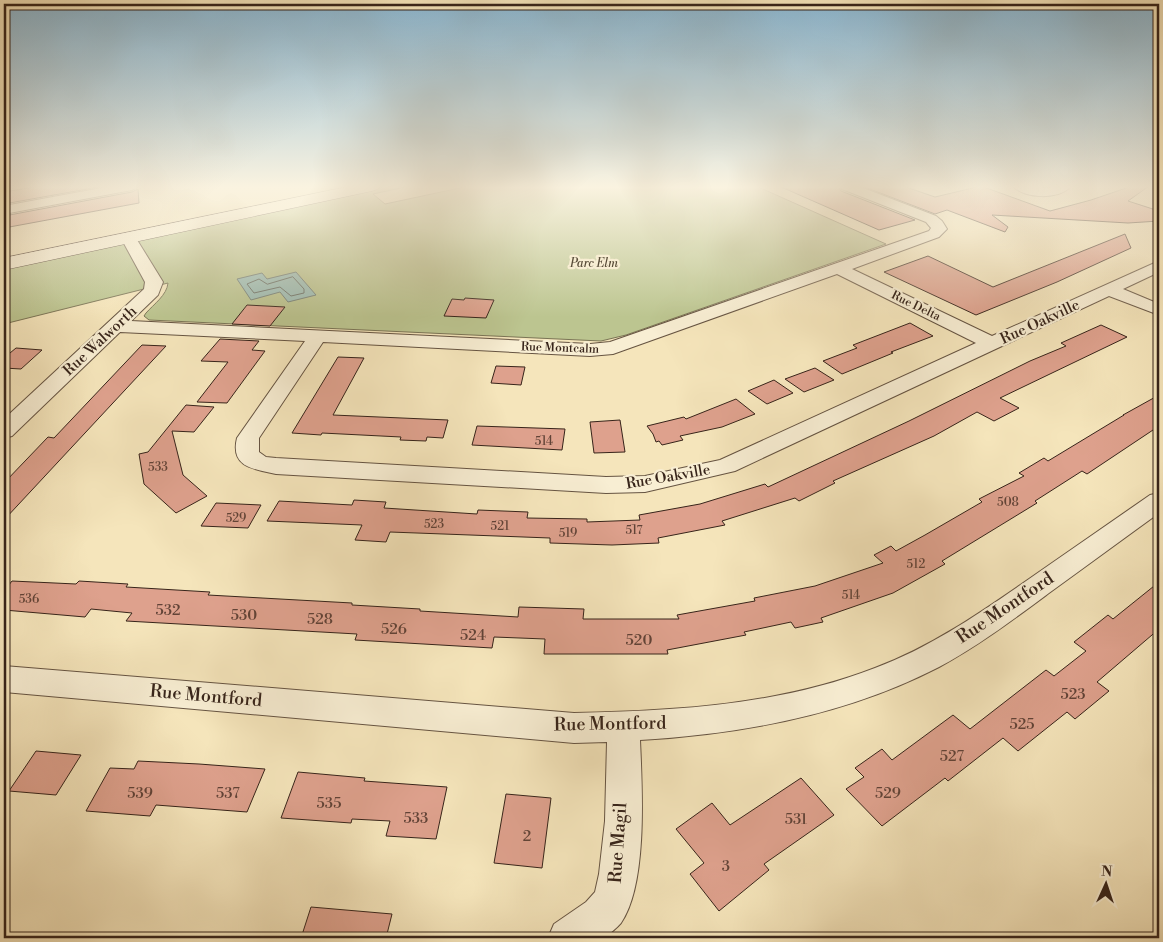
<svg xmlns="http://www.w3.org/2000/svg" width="1163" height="942" font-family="'Libre Bodoni',serif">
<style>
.green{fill:#bcc590;stroke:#7a7455}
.water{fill:#9dbeb6;stroke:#748078}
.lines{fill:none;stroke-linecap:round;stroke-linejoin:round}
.shore{stroke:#6a7168;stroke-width:1}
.building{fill:#dea18d;stroke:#37241a}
.street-casing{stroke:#665442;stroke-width:2}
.secondary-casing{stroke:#37241a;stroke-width:1}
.street{fill:#f8eed3;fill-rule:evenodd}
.secondary{fill:#f8eed3;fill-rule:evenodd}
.labels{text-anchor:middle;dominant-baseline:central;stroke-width:4.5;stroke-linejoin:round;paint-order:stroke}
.far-park-label{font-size:12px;font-style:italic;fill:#584c38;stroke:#f8eed3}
.far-street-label{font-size:12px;fill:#37241a;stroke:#f8eed3}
.number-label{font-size:12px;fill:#614337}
.street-label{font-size:15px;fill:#37241a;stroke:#f8eed3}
.near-number-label{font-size:15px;fill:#614337}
.near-street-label{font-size:18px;fill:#37241a;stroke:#f8eed3}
</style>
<rect width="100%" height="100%" fill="#f5e5bb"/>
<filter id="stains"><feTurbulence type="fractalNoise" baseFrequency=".004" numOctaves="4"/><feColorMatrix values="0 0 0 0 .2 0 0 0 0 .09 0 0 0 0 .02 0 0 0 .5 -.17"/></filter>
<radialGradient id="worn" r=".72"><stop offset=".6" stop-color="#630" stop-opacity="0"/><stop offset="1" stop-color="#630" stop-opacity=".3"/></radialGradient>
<!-- green -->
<path class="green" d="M388,186H410L373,194L385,204L469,186H756L886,244L626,335L601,341L149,320L144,316L146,313C154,304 167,295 168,283L4,324V268Z"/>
<!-- water -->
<polygon class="water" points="296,272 316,295 288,302 280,292 251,300 237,279 262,273 267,279"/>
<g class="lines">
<!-- shore -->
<polygon class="shore" points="293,277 304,289 304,293 291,296 280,287 254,293 247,284 259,279 267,284"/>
</g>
<!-- building -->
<g class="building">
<polygon points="40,186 104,186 4,204 4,192"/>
<polygon points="779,186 838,186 841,191 915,220 879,230"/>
<polygon points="862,186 903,186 935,197 981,186 1050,211 1091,200 1132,186 1149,186 1128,201 1159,211 1159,221 1128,223 992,215 1008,227 1005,232 947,210 935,214"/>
<polygon points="138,189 139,203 4,228 4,216 132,192"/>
<polygon points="1125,234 1131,248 1057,282 976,315 884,272 928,256 993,287"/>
<polygon points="465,298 494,300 486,318 444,316 452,299 464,300"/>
<polygon points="247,305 285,307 270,326 232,324"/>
<polygon points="910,323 933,336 891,352 893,353 842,374 823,361 857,348 853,345"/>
<polygon points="1101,325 1127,337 1000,398 1019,408 994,421 977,412 934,436 833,481 835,483 799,501 795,498 722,521 725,525 658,538 659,543 612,545 550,543 550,538 390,532 386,542 355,540 362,525 267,521 279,501 352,505 354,500 386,502 384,508 477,514 478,510 528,512 527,518 587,519 587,522 640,520 639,515 700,504 765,484 768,487 909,421 1030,361 1066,346 1061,343"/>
<polygon points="220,339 259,341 252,350 265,351 227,403 197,402 228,362 201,361"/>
<polygon points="142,345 166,346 4,520 4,483 48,437 54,438"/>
<polygon points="16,348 42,350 21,369 4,368 4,358"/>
<polygon points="338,357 364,358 333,415 448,420 443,438 427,437 426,441 400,440 401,437 322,433 321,435 292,433"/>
<polygon points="496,366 525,367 521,385 491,383"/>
<polygon points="815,368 834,380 804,392 785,379"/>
<polygon points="774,380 793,393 767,404 748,391"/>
<polygon points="1159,395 1159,426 1087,474 1082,471 1035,501 1037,503 942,561 945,564 893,593 821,618 823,622 795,628 791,622 744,632 746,635 667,650 668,654 544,654 545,639 494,637 492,648 355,640 357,634 126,621 132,613 91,609 85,617 4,610 4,591 12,581 76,584 79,581 128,584 126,587 210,592 208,595 352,603 352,605 420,609 420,611 518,617 519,607 584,609 583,619 679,619 677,615 755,601 754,598 815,586 883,563 874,555 891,546 896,551 925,535 982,502 979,499 1024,476 1019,473 1044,458 1048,461 1124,415 1123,415"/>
<polygon points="736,399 755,414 722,427 680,436 683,440 662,445 659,441 656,442 653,434 647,426 684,417 686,419"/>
<polygon points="186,405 214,407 194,432 172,431 183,475 207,496 176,513 144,484 139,454 148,452"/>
<polygon points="620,420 625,452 594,453 590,422"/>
<polygon points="477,426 565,429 562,450 472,445"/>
<polygon points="216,503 261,505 248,528 201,526"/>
<polygon points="1159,582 1159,629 1097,682 1109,691 1075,719 1067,712 1018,751 1003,738 948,781 945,778 882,826 846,789 864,777 855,768 882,749 892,760 953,715 970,729 1046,670 1054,676 1086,651 1074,642 1108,615 1113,619"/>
<polygon points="36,751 81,755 56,795 9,791"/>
<polygon points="138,761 199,764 265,769 247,812 156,805 150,816 86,811 110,768 134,769"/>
<polygon points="298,772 365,778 364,781 447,787 436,839 386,836 390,821 352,819 351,823 281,818"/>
<polygon points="801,778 834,815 764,864 769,870 719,911 690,874 704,863 676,829 712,803 730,825"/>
<polygon points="506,794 551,798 542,868 494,863"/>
<polygon points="311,907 392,914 386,938 301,938"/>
</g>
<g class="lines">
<!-- street casing -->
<g class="street-casing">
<g id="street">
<polygon points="112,186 139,186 132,190 4,214 4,206"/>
<path d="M840,186H858L936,216L942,221L947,229L939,237L852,269L992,336L1159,261V272L1123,289L1159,304V315L1109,296L735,471L645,492L606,493L276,474C253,469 230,467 237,438L305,341L120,332L12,436L4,438V419L144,289L145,282L121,238L124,235H134L163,282L158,295L131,321L590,344L610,342L929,231L931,228L926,222L842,189ZM837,274L976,343L720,460L645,476L606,477L276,458L266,457L259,452V438L323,342L590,356L613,354Z"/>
<path d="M1013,186L1049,188L1056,186H1071C1060,200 1024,199 1013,186Z"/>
<path d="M1159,493V513C1122,540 1086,566 1049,593C1014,619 978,646 939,667C846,715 743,734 640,740C642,787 648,884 621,923C616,929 609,934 603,938H548L554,924L586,902L595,892L599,874L605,821L607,742L574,743L4,692V666L574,713C675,711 780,705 875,668C931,647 980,613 1029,579C1069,551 1110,523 1150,495Z"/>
</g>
</g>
<!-- secondary casing -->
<g class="secondary-casing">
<polygon id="secondary" points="351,186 380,186 378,189 372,191 4,270 4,258"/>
</g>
<!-- street -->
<use href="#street" class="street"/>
<!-- secondary -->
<use href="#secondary" class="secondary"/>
</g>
<!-- sky -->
<linearGradient id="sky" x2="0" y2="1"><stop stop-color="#8ab8d4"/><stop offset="0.59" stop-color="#faf3e0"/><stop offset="1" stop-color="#faf3e0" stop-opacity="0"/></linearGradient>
<rect width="1163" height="317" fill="url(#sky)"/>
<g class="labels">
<!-- far-park labels -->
<g class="far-park-label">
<text x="594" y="263">Parc Elm</text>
</g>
<!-- far-street labels -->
<g class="far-street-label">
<text transform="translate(916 306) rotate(26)">Rue Delta</text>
<text transform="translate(560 348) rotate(2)">Rue Montcalm</text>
</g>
<!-- number labels -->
<g class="number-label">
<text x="544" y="441">514</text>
<text x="158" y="467">533</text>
<text x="1008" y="502">508</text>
<text x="236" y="518">529</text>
<text x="434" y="524">523</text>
<text x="500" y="526">521</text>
<text x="634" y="530">517</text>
<text x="568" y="533">519</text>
<text x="916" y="564">512</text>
<text x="851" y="595">514</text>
<text x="29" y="599">536</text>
</g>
<!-- street labels -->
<g class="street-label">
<text transform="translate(1040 322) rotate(-25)">Rue Oakville</text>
<text transform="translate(100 341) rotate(-43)">Rue Walworth</text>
<text transform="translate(668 477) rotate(-10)">Rue Oakville</text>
</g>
<!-- near-number labels -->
<g class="near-number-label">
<text x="168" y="610">532</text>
<text x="244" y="615">530</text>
<text x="320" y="619">528</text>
<text x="394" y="629">526</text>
<text x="473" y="635">524</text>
<text x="639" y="640">520</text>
<text x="1073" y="694">523</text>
<text x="1022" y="724">525</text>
<text x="952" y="756">527</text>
<text x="140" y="793">539</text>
<text x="228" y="793">537</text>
<text x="888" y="793">529</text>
<text x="329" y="803">535</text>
<text x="416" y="818">533</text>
<text x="796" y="819">531</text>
<text x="527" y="836">2</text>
<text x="726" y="866">3</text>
</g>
<!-- near-street labels -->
<g class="near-street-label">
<text transform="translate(1005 608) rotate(-34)">Rue Montford</text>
<text transform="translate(206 696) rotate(5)">Rue Montford</text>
<text transform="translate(610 724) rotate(-1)">Rue Montford</text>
<text transform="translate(618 843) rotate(-86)">Rue Magil</text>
</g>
</g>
<!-- margin -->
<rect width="1163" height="942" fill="none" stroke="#f5e5bb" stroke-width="20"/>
<rect x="5" y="5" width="1153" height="932" fill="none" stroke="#37241a" stroke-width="2.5"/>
<rect x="10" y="10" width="1143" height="922" fill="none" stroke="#37241a"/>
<!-- north arrow -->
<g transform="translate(1106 884) rotate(3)" stroke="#f8eed3" stroke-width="4" paint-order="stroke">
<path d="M0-4L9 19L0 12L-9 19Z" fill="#37241a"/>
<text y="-8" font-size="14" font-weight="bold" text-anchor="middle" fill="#37241a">N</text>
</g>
<rect width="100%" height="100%" filter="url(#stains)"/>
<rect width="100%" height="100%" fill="url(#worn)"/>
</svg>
